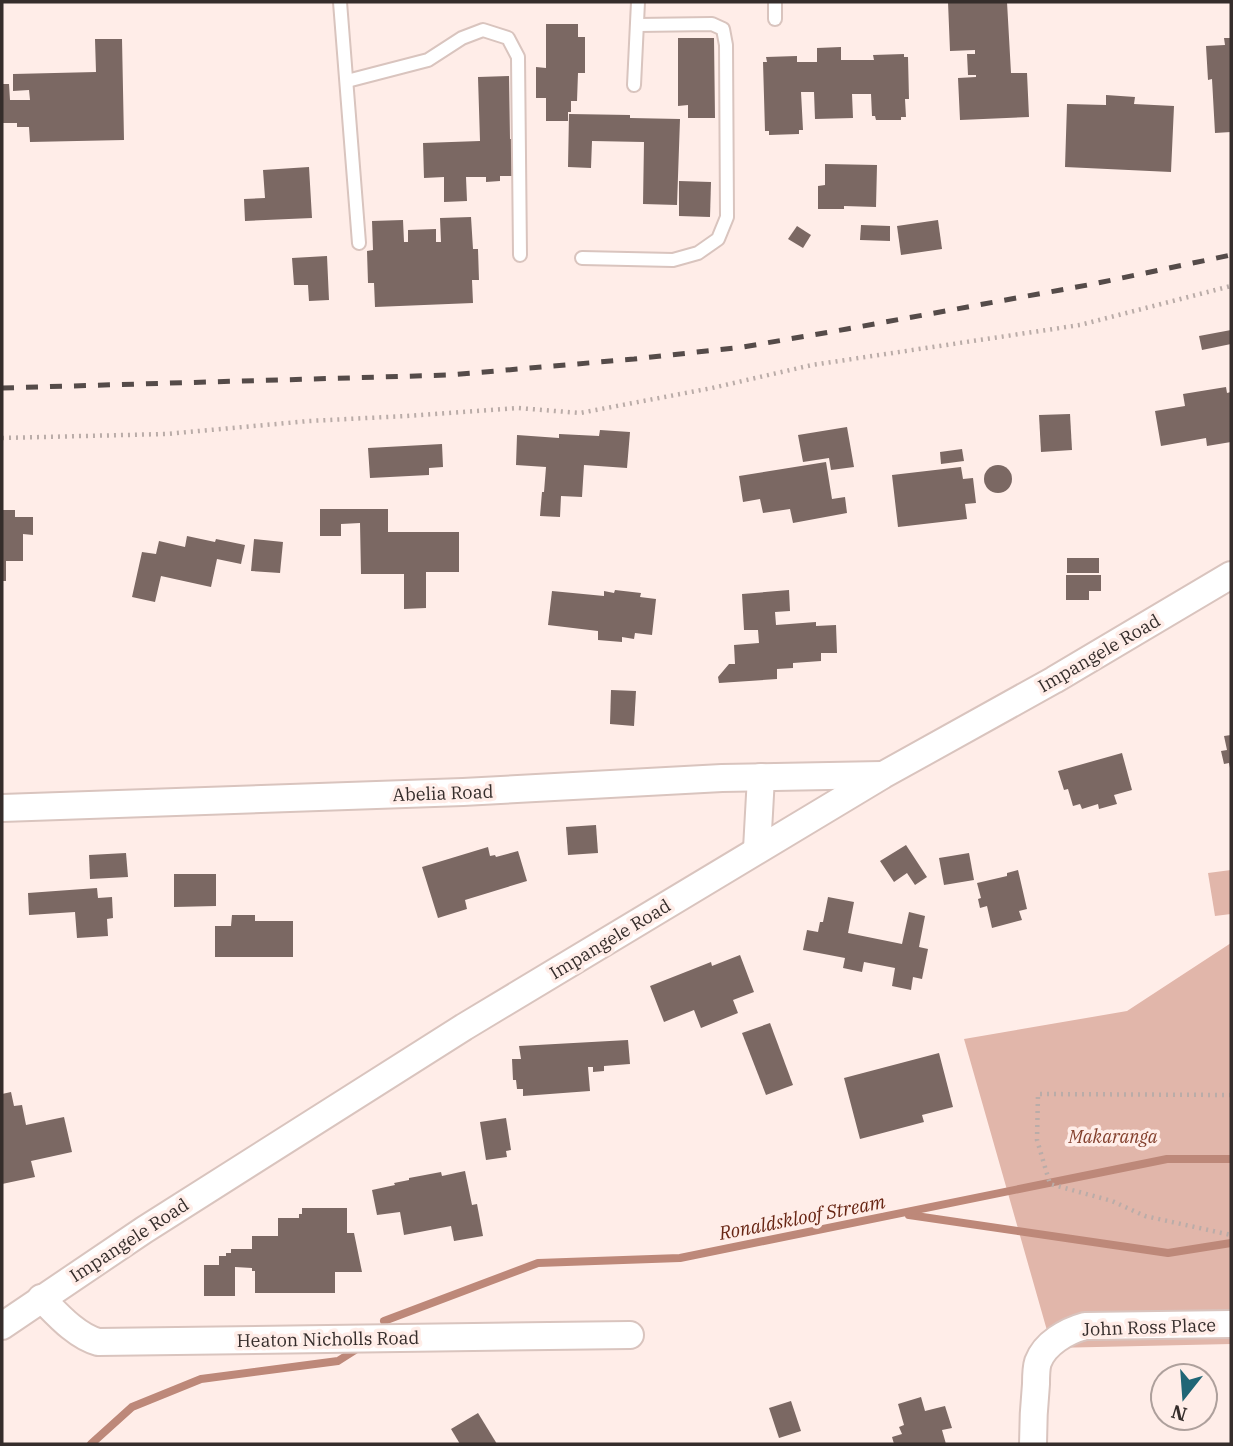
<svg xmlns="http://www.w3.org/2000/svg" width="1233" height="1446" font-family="'IBM Plex Serif',serif">
<style>
.green{fill:#e1b6aa}
.lines{fill:none;stroke-linecap:round;stroke-linejoin:round}
.stream{stroke:#bd8879;stroke-width:8}
.building{fill:#7b6863}
.lane-casing{stroke:#d9c4be;stroke-width:16}
.street-casing{stroke:#d9c4be;stroke-width:30}
.path{stroke:#baaca8;stroke-width:4.5;stroke-dasharray:2 5;stroke-linecap:butt}
.lane{stroke:#fff;stroke-width:12}
.street{stroke:#fff;stroke-width:26}
.rail{stroke:#554b49;stroke-width:5;stroke-dasharray:12 12;stroke-linecap:butt}
.labels{text-anchor:middle;dominant-baseline:central;stroke-width:7;stroke-linejoin:round;paint-order:stroke}
.street-label{font-size:18px;fill:#352d2b;stroke:#ffede8}
.park-label{font-size:18px;font-style:italic;fill:#833f2c;stroke:#ffede8}
.water-label{font-size:19px;font-style:italic;fill:#682614;stroke:#ffede8}
</style>
<rect width="100%" height="100%" fill="#ffede8"/>
<!-- green -->
<g class="green">
<polygon points="1231,870 1231,914 1215,916 1208,873"/>
<polygon points="1231,943 1231,1344 1052,1348 964,1039 1127,1011"/>
</g>
<g class="lines">
<!-- stream -->
<g class="stream">
<polyline points="909,1215 1168,1253 1231,1243"/>
<polyline points="384,1321 538,1263 680,1258 1167,1159 1231,1159"/>
<polyline points="91,1444 132,1407 201,1379 338,1361 360,1347"/>
</g>
</g>
<!-- building -->
<g class="building">
<polygon points="948,2 1007,2 1011,73 1027,73 1029,117 960,120 958,78 976,77 976,75 968,75 967,54 975,54 975,50 950,51"/>
<polygon points="546,24 578,24 578,37 585,37 585,73 578,73 577,101 571,101 571,112 568,112 568,121 546,121 546,98 536,98 536,67 546,68"/>
<polygon points="678,38 714,38 715,118 688,118 688,105 678,106"/>
<polygon points="1224,38 1231,38 1231,132 1215,133 1212,79 1208,80 1206,46 1225,45"/>
<polygon points="95,39 122,39 124,140 30,142 29,127 17,127 17,123 2,123 2,84 9,84 10,100 30,100 29,90 13,91 13,74 96,72"/>
<polygon points="841,47 841,60 874,60 873,55 904,54 904,57 908,57 909,99 905,99 906,117 901,117 901,120 876,120 875,116 872,116 871,94 852,94 853,118 815,119 814,92 801,92 803,130 799,130 799,134 769,135 769,131 765,131 763,62 767,62 766,57 797,56 797,62 817,62 817,48"/>
<polygon points="509,76 510,139 514,139 515,176 500,176 500,181 486,182 486,177 466,177 467,201 444,202 444,177 424,178 423,143 480,141 478,77"/>
<polygon points="1106,95 1135,97 1134,104 1174,106 1171,172 1065,167 1067,104 1106,105"/>
<polygon points="569,114 630,115 630,118 680,119 677,205 643,204 644,142 592,141 591,168 568,167"/>
<polygon points="825,164 877,165 876,207 844,206 844,209 818,209 818,186 825,185"/>
<polygon points="309,167 312,218 245,221 244,199 265,198 263,170"/>
<polygon points="679,181 711,182 710,217 679,216"/>
<polygon points="471,217 473,249 478,249 479,280 472,280 473,303 375,307 374,283 368,283 367,251 373,250 372,221 403,220 404,242 408,242 408,230 436,229 436,242 441,242 440,218"/>
<polygon points="938,220 942,249 901,255 897,226"/>
<polygon points="861,225 890,226 890,241 860,240"/>
<polygon points="797,226 811,235 803,248 788,239"/>
<polygon points="327,256 329,300 309,301 308,285 294,285 292,258"/>
<polygon points="1231,330 1231,344 1202,350 1199,336"/>
<polygon points="1226,387 1227,393 1231,392 1231,442 1207,446 1206,438 1161,446 1155,411 1185,406 1183,394"/>
<polygon points="1070,414 1072,450 1041,452 1039,415"/>
<polygon points="847,427 854,467 831,470 829,458 803,462 798,435"/>
<polygon points="600,430 630,432 627,468 584,465 582,497 561,496 560,517 540,516 542,492 544,492 546,467 516,465 517,435 559,438 559,434 599,436"/>
<polygon points="442,444 443,467 429,468 429,475 370,478 368,448"/>
<polygon points="962,449 964,461 941,464 940,452"/>
<polygon points="826,462 832,499 845,497 847,513 793,523 790,509 763,513 760,499 743,502 739,476"/>
<circle cx="998" cy="479" r="14"/>
<polygon points="961,467 963,479 973,478 976,503 965,504 967,519 898,527 892,475"/>
<polygon points="320,509 388,509 388,532 459,532 459,572 426,572 426,608 404,609 404,574 361,574 360,523 341,524 341,536 320,536"/>
<polygon points="2,510 15,510 15,517 33,517 33,535 23,534 23,561 6,561 6,581 2,581"/>
<polygon points="187,536 215,542 216,539 245,545 241,564 217,559 211,587 161,576 155,602 132,597 142,552 156,554 159,541 185,547"/>
<polygon points="254,539 283,542 280,573 251,571"/>
<rect x="1067" y="558" width="32" height="15"/>
<polygon points="1066,575 1101,575 1101,591 1089,591 1089,600 1066,600"/>
<polygon points="615,590 641,593 640,597 656,599 652,635 635,633 634,639 622,637 622,642 598,640 598,631 548,625 552,591 604,596 604,591 614,593"/>
<polygon points="789,590 790,611 775,612 776,625 816,622 816,626 836,625 837,653 821,653 821,661 793,663 793,668 777,669 777,679 719,683 718,677 729,664 735,664 734,645 759,643 758,630 744,630 742,594"/>
<polygon points="611,690 636,691 634,726 610,724"/>
<polygon points="1231,735 1231,768 1230,768 1229,763 1224,764 1221,751 1227,750 1224,736"/>
<polygon points="1122,753 1132,790 1114,795 1117,804 1099,809 1098,804 1082,809 1080,804 1073,806 1068,789 1064,790 1058,771"/>
<polygon points="596,825 598,853 568,855 566,827"/>
<polygon points="906,845 927,877 915,885 907,873 894,882 880,861"/>
<polygon points="488,847 490,856 495,855 496,857 518,851 527,881 465,900 467,909 438,918 422,867"/>
<polygon points="126,853 128,877 90,879 89,855"/>
<polygon points="969,853 974,880 944,885 939,858"/>
<polygon points="1018,870 1027,909 1019,911 1022,920 992,928 987,906 980,908 978,899 981,898 977,883 1007,876 1007,873"/>
<polygon points="174,874 216,874 216,906 174,907"/>
<polygon points="97,888 98,898 112,897 113,918 107,919 108,936 77,938 75,912 29,915 28,893"/>
<polygon points="828,897 854,902 848,933 902,944 909,912 925,916 919,947 928,949 922,979 913,977 911,990 892,986 895,968 864,962 862,972 843,968 845,958 803,950 807,930 818,932 820,922 823,922"/>
<polygon points="232,915 255,915 255,921 293,921 293,957 215,957 215,926 231,926"/>
<polygon points="740,955 754,992 733,1000 738,1013 701,1028 694,1010 664,1022 650,986 711,962 712,966"/>
<polygon points="770,1023 793,1085 766,1095 742,1033"/>
<polygon points="628,1040 630,1064 604,1066 604,1071 593,1072 593,1067 588,1067 590,1091 523,1096 523,1089 517,1089 516,1080 513,1080 512,1059 521,1059 519,1046"/>
<polygon points="939,1053 953,1107 922,1115 924,1122 860,1139 844,1078"/>
<polygon points="11,1092 14,1106 22,1105 26,1125 64,1117 72,1152 31,1161 35,1177 2,1184 2,1094"/>
<polygon points="506,1118 511,1150 506,1151 507,1157 486,1160 480,1122"/>
<polygon points="465,1171 472,1205 477,1204 483,1236 454,1241 451,1226 404,1235 400,1212 377,1215 372,1190 395,1185 394,1183 409,1180 409,1178 441,1172 442,1176"/>
<polygon points="302,1208 347,1208 347,1233 354,1233 362,1272 335,1272 335,1293 255,1293 255,1271 252,1271 252,1268 235,1267 235,1296 204,1296 204,1265 219,1265 219,1256 226,1256 226,1253 231,1253 231,1249 252,1249 252,1236 278,1236 278,1218 299,1218 299,1214 302,1214"/>
<polygon points="921,1397 925,1411 945,1406 952,1428 942,1430 946,1444 894,1444 892,1437 902,1434 899,1427 904,1425 898,1404"/>
<polygon points="791,1401 801,1431 779,1438 769,1408"/>
<polygon points="478,1413 497,1444 460,1444 451,1429"/>
</g>
<g class="lines">
<!-- lane casing -->
<g class="lane-casing">
<g id="lane">
<polyline points="340,2 359,243"/>
<polyline points="775,2 775,19"/>
<polyline points="347,81 428,60 462,38 483,30 508,38 518,57 520,255"/>
<polyline points="634,85 638,2"/>
<polyline points="582,258 673,260 698,253 718,239 727,217 726,45 723,29 712,24 638,25"/>
</g>
</g>
<!-- street casing -->
<g class="street-casing">
<g id="street">
<polyline points="2,808 463,792 722,778 882,775"/>
<polyline points="757,849 761,777"/>
<path d="M41,1298C57,1314 76,1336 98,1342L630,1335"/>
<polyline points="2,1326 144,1230 464,1027 883,775 1054,680 1231,575"/>
<path d="M1033,1444C1033,1424 1034,1404 1036,1384C1036,1377 1036,1368 1038,1362C1045,1343 1067,1331 1085,1326L1231,1324"/>
</g>
</g>
<!-- path -->
<g class="path">
<polyline points="2,438 166,434 309,421 406,416 518,408 580,413 712,388 812,365 1080,325 1231,286"/>
<polyline points="1231,1095 1038,1094 1037,1140 1050,1184 1112,1201 1145,1216 1231,1235"/>
</g>
<!-- lane -->
<use href="#lane" class="lane"/>
<!-- street -->
<use href="#street" class="street"/>
<!-- rail -->
<polyline class="rail" points="2,388 449,375 634,359 743,347 847,329 1093,284 1231,255"/>
</g>
<g class="labels">
<!-- street labels -->
<g class="street-label">
<text transform="translate(1099 653) rotate(-30)">Impangele Road</text>
<text transform="translate(443 793) rotate(-2)">Abelia Road</text>
<text transform="translate(610 939) rotate(-31)">Impangele Road</text>
<text transform="translate(129 1240) rotate(-33)">Impangele Road</text>
<text transform="translate(1149 1327) rotate(-2)">John Ross Place</text>
<text transform="translate(328 1339) rotate(-1)">Heaton Nicholls Road</text>
</g>
<!-- park labels -->
<g class="park-label">
<text x="1113" y="1136">Makaranga</text>
</g>
<!-- water labels -->
<g class="water-label">
<text transform="translate(802 1217) rotate(-11)">Ronaldskloof Stream</text>
</g>
</g>
<!-- border -->
<rect width="1233" height="1446" fill="none" stroke="#352d2b" stroke-width="7"/>
<!-- north arrow -->
<g transform="translate(1184 1397) rotate(197)"><circle r="33" fill="#ffede8" stroke="#aea09c" stroke-width="2"/>
<path d="M0-5L12 26L0 18L-12 26Z" fill="#206676"/>
<text y="-10" font-size="19" font-weight="bold" text-anchor="middle" fill="#352d2b">N</text>
</g>
</svg>
